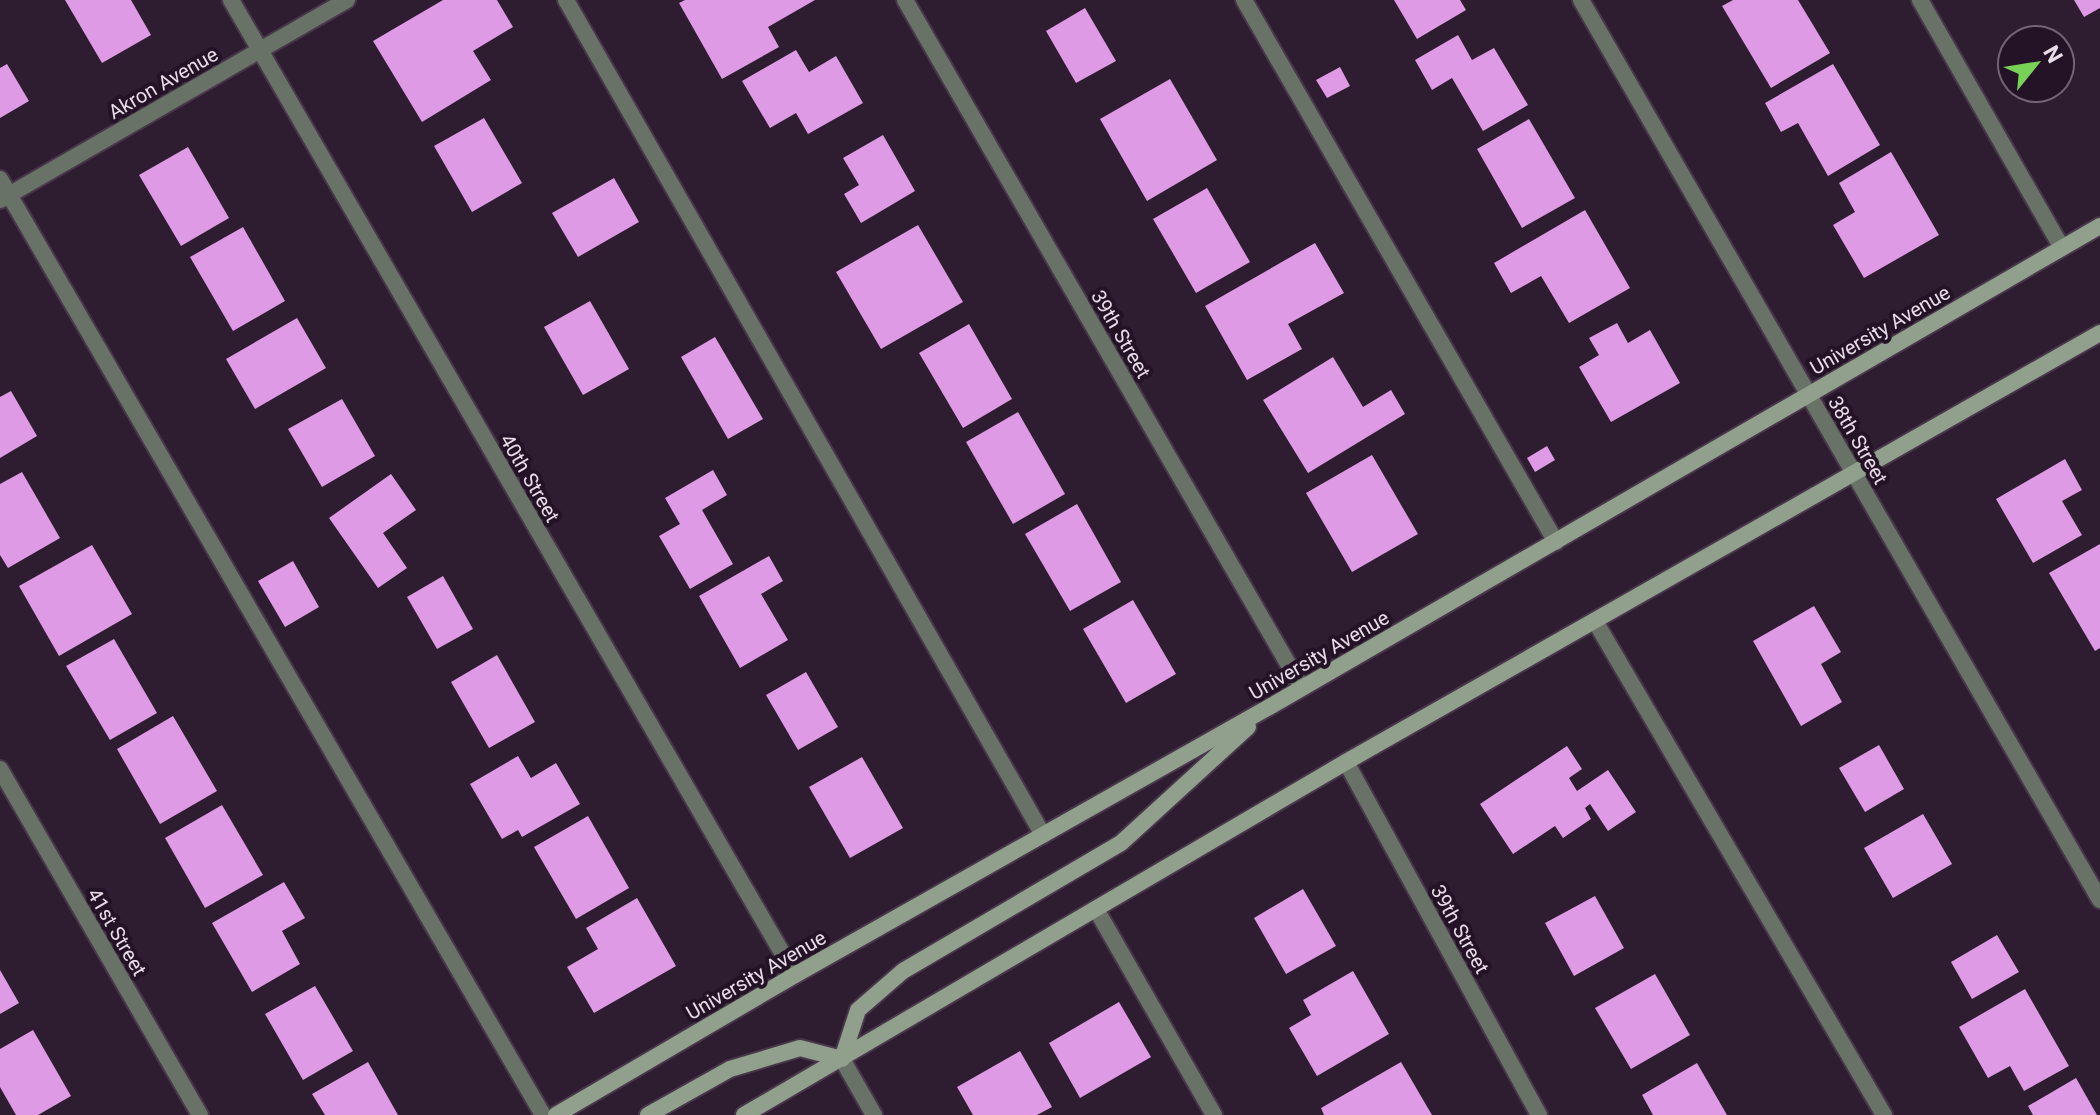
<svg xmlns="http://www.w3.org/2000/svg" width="2100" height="1115" font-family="Roboto,sans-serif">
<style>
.building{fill:#de9ae4}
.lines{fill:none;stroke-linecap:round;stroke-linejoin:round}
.service-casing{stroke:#48374a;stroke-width:20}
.minor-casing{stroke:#48374a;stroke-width:20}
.tertiary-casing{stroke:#48374a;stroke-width:20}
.secondary-casing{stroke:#48374a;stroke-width:20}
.service{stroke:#697267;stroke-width:16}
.minor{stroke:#697267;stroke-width:16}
.tertiary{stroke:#697267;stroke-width:16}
.secondary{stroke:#919f8d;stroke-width:16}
.labels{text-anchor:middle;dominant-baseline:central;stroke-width:8;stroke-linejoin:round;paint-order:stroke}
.street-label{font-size:20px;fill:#eaddea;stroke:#241326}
</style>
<rect width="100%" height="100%" fill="#2e1c30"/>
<!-- building -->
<g class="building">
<polygon points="65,0 131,0 151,35 102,63"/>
<polygon points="443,0 497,0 513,27 473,51 491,80 422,122 373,41"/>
<polygon points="685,0 815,0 768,27 779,47 722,79 679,3"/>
<polygon points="1394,0 1460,0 1466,10 1417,39"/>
<polygon points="1733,0 1798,0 1830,53 1771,88 1722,6"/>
<polygon points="2074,0 2100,0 2100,8 2084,17"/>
<polygon points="1085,8 1116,61 1076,83 1046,31"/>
<polygon points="1458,35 1472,60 1494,48 1528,105 1483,131 1452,78 1432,90 1415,60"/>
<polygon points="796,50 809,72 836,56 863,103 808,134 796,113 770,128 742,81"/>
<polygon points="7,64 29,101 0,118 0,68"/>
<polygon points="1833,64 1880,145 1828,176 1798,123 1781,132 1765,103"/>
<polygon points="1340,67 1350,86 1327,98 1316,80"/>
<polygon points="1170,79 1217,160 1147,201 1100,119"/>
<polygon points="484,118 522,183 472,212 434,146"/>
<polygon points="1529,119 1575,198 1522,228 1477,149"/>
<polygon points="883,135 915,191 861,223 844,194 859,185 843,158"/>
<polygon points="188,147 229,218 181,246 139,175"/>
<polygon points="1891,152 1939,235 1864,278 1833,225 1855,212 1839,183"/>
<polygon points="614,178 639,222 578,257 552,213"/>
<polygon points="1207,188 1250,262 1196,293 1153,219"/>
<polygon points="1585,210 1630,288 1569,323 1541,276 1511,293 1494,263"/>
<polygon points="918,225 963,302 881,349 836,272"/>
<polygon points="243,227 285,301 233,331 190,257"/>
<polygon points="1315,243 1344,293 1288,324 1302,349 1247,380 1205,306"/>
<polygon points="590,301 629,369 583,395 544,327"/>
<polygon points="297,318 326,368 255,409 226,359"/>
<polygon points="1617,323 1628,343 1650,330 1680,383 1611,422 1579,367 1599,355 1589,338"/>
<polygon points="969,324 1012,399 963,428 919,353"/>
<polygon points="715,337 763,419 728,439 681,357"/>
<polygon points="1333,357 1363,407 1391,390 1405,414 1308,473 1263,400"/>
<polygon points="11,391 37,436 0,458 0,397"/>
<polygon points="342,399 375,456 322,487 288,429"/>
<polygon points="1018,412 1065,494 1013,524 966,442"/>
<polygon points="1547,446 1555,460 1535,472 1527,458"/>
<polygon points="1372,455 1418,534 1352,572 1306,493"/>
<polygon points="2065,459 2082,490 2062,501 2082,535 2033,563 1996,499"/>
<polygon points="713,470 727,495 702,510 733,564 690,589 659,536 680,524 665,498"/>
<polygon points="22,472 60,538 8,568 0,555 0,484"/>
<polygon points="391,474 416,510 383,533 407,568 378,588 329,518"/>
<polygon points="1077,504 1121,582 1070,611 1025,534"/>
<polygon points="2100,544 2100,648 2095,651 2049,573"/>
<polygon points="92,545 132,614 59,656 19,586"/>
<polygon points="769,556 783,581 761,594 788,640 740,668 699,596"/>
<polygon points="293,561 319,607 285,627 258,581"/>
<polygon points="443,576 473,629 437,649 407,597"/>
<polygon points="1133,600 1176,674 1126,703 1083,629"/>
<polygon points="1814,606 1841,652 1821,664 1842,702 1801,726 1753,641"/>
<polygon points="114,639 157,713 110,740 66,666"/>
<polygon points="497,655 535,722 489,748 451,682"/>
<polygon points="806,672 838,727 798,750 766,695"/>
<polygon points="173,716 217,791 160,824 117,749"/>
<polygon points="1879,745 1904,789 1865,812 1839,768"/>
<polygon points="1567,746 1582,769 1569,778 1577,791 1608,770 1636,812 1608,831 1590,804 1585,808 1591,819 1563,838 1555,826 1513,854 1480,804"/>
<polygon points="518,756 531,778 556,763 580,804 522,837 518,830 502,839 470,784"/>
<polygon points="862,757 903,828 850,858 809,787"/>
<polygon points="222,805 263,875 205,908 165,838"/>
<polygon points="1923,814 1952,864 1893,898 1864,848"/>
<polygon points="588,816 629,888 576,919 534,847"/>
<polygon points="284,882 305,918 282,931 300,964 252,992 212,923"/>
<polygon points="1303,889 1336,946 1286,974 1254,918"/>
<polygon points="1595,896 1624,948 1574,976 1545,923"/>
<polygon points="637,898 676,966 594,1013 567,967 598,949 586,928"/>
<polygon points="1997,935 2019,972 1972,999 1951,962"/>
<polygon points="0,970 19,1003 0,1014"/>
<polygon points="1353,971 1389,1034 1317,1076 1289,1028 1311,1015 1303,1000"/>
<polygon points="1655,974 1690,1035 1631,1069 1595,1008"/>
<polygon points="315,986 353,1051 303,1080 265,1014"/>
<polygon points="2025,989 2069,1066 2024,1091 2010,1066 1988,1078 1959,1027"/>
<polygon points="1119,1002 1151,1057 1080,1098 1049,1043"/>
<polygon points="33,1030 71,1096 38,1115 16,1115 0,1087 0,1049"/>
<polygon points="1020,1051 1052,1107 1037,1115 973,1115 957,1087"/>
<polygon points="368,1062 398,1115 325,1115 312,1094"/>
<polygon points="1401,1062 1432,1115 1324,1115 1321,1108"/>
<polygon points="1697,1063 1727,1115 1653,1115 1642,1095"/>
<polygon points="2076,1078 2097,1115 2033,1115 2028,1106"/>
</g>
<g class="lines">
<!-- service casing -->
<g class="service-casing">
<g id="service">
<polyline points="566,0 1043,835"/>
<polyline points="1244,0 1556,542"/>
<polyline points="1920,0 2062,248"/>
<polyline points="0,179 543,1115"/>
<polyline points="1595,621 1884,1115"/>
<polyline points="1096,909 1214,1115"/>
</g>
</g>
<!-- minor casing -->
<g class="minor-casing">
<g id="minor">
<polyline points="231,0 795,975"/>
<polyline points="905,0 1302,688"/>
<polyline points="1581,0 2100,900"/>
<polyline points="0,200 347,0"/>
<polyline points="1346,762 1539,1115"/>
<polyline points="0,769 200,1115"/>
</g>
</g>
<!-- tertiary casing -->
<g class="tertiary-casing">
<polyline id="tertiary" points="842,1059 874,1115"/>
</g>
<!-- secondary casing -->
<g class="secondary-casing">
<g id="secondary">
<polyline points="556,1115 795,975 1271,706 2100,226"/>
<polyline points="648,1115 730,1069 800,1048 842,1059 858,1010 903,971 1121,843 1248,727"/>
<polyline points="744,1115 1346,762 2100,333"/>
</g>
</g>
<!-- service -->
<use href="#service" class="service"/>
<!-- minor -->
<use href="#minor" class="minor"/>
<!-- tertiary -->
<use href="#tertiary" class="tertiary"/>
<!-- secondary -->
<use href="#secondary" class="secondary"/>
</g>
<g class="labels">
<!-- street labels -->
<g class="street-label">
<text transform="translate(163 83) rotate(-30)">Akron Avenue</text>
<text transform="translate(1880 330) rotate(-30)">University Avenue</text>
<text transform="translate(1121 334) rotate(60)">39th Street</text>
<text transform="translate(1858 440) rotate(60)">38th Street</text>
<text transform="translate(530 478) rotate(60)">40th Street</text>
<text transform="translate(1319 655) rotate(-30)">University Avenue</text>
<text transform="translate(1460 929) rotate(61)">39th Street</text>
<text transform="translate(117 932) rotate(60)">41st Street</text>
<text transform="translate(756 975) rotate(-30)">University Avenue</text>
</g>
</g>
<!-- north arrow -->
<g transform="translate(2036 64) rotate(60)"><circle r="38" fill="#241326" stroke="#736474" stroke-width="2"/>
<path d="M0-6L14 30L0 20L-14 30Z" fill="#78d258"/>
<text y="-12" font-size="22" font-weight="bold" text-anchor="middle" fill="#eaddea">N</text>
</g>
</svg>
